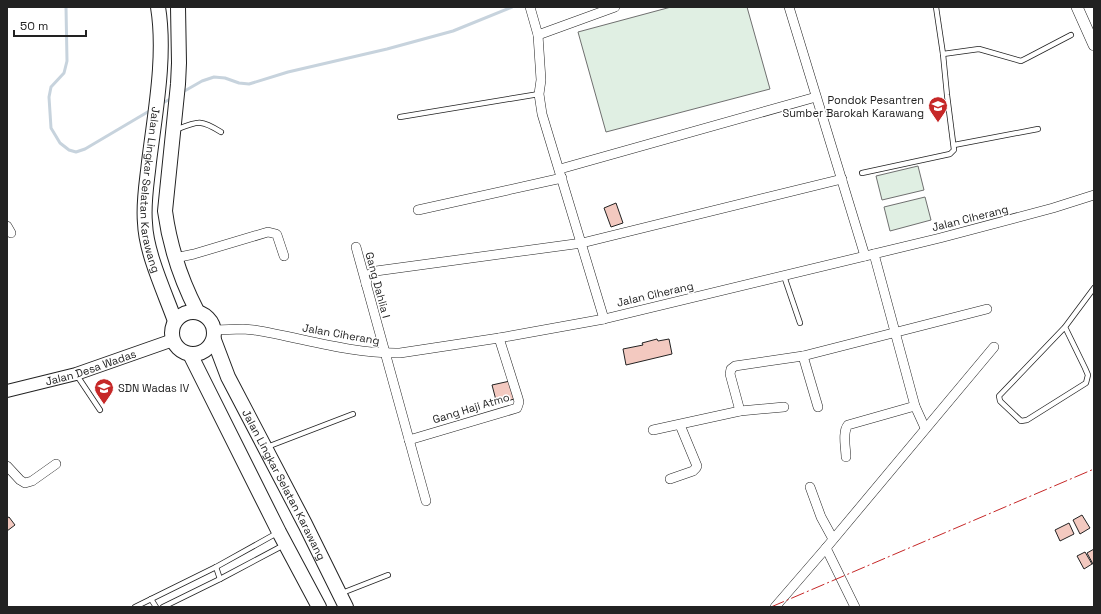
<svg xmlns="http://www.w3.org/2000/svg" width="1101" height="614" font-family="'Space Grotesk',sans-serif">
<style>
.green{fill:#e0efe3;stroke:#6f6f6f}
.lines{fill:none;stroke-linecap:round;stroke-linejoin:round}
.stream{stroke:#c7d3dd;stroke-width:3}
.building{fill:#f3c9c0;stroke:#222}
.service-casing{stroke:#222;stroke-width:6}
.minor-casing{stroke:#222;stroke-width:10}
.tertiary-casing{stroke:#222;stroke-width:12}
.secondary-casing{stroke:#222;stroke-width:14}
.primary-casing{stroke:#222;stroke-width:16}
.service{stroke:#fff;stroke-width:4.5}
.minor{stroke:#fff;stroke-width:9}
.tertiary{stroke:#fff;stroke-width:11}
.secondary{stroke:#fff;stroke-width:12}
.primary{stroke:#fff;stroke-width:14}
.power{stroke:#c62828;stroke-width:1;stroke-dasharray:14 3 2 3;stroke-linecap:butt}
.labels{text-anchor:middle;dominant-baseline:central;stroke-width:3;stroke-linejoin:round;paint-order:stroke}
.poi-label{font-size:11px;fill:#222;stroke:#fff;text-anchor:end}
.street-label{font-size:11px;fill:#222;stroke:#fff}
</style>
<rect width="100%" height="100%" fill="#fff"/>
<!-- green -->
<g class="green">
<polygon points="671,7 747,7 770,89 606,132 578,32"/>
<polygon points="918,166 924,190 882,200 876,176"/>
<polygon points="925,197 931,220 890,231 884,207"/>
</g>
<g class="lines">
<!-- stream -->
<g class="stream">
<polyline points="66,7 67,61 64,73 51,87 49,97 51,128 60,143 69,150 76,152 85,149 151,110"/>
<polyline points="181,93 202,81 214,77 225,78 239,83 249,84 288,72 387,49 453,31 512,7"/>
<polyline points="161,104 172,98"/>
</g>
</g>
<!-- building -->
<g class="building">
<polygon points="616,203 623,223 611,227 604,208"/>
<polygon points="657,339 658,341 669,339 672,354 626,365 623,349 643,345 642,343"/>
<polygon points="510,381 514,399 497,404 492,385"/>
<polygon points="1082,515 1090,528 1080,534 1073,520"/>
<polygon points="9,517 15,525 7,531 7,518"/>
<polygon points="1069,523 1074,534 1060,541 1055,530"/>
<polygon points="1094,549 1094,566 1087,553"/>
<polygon points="1085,552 1092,564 1084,569 1077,556"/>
</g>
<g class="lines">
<!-- service casing -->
<g class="service-casing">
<g id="service">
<polyline points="943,54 979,49 1021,61 1027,58 1071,35"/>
<polyline points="400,117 539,94"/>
<path d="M175,130C198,121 200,119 221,132"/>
<polyline points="954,145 1038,129"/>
<polyline points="862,173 950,154 954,150 947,95 943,54 936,7"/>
<polyline points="784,276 800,323"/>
<polyline points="1065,327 1085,368 1088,375 1086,383 1027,420 1021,421 1000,401 999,396 1065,327 1094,288"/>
<polyline points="76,374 100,410"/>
<polyline points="267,447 353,414"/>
<polyline points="216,567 220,579"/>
<polyline points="342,593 388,575"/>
<polyline points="151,599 156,607"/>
<polyline points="135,607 216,567 277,533"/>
<polyline points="163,607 220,579 284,545"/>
</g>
</g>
<!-- minor casing -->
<g class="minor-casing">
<g id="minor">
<polyline points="530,7 538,35 541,80 539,94 542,114 604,319"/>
<polyline points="789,7 865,256"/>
<polyline points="538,35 615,7"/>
<polyline points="560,169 816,97"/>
<polyline points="418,210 562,178"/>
<polyline points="7,226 11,233"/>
<polyline points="356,247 426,501"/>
<polyline points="874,254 915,406 925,428"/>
<polyline points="175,258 194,254 268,232 276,234 277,235 284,256"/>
<polyline points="366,284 368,275 376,271 582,243 842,179"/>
<path d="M215,330L243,329L254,330C303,338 350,354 400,353L499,338L604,319L940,238L1053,208L1094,195"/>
<polyline points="803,356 818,407"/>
<polyline points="740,411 730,374 731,369 735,366 803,356 987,309"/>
<polyline points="653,430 740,411 784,407"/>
<polyline points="409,440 517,408 519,402 518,398 499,338"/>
<path d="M846,457C846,449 842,432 848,425L915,406"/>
<polyline points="7,466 20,480 25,483 32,481 56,464"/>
<polyline points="670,479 693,471 696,468 697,466 680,425"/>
<polyline points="810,487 821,517 833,539"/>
<polyline points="826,548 855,607"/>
<polyline points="775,607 826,548 994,347"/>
</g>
</g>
<!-- tertiary casing -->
<g class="tertiary-casing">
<polyline id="tertiary" points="1077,7 1094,45"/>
</g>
<!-- secondary casing -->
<g class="secondary-casing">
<g id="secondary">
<path id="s1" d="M7,391L76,374L173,340"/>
</g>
</g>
<!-- primary casing -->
<g class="primary-casing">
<g id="primary">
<path id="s2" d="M158,7C166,56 155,113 149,162C147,182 143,202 145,223C146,253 165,293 175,321"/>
<path d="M178,7L179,63L178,84L165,211C170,248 180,278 197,311"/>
<circle cx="193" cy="333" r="21"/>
<path id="s3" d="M214,340L228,377L305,524L346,607"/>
<polyline points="190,354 279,532 319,607"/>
</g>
</g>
<!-- service -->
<use href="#service" class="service"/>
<!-- minor -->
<use href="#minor" class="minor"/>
<!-- tertiary -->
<use href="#tertiary" class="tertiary"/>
<!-- secondary -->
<use href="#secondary" class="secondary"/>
<!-- primary -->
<use href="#primary" class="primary"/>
<!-- power -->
<polyline class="power" points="771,607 1094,469"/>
</g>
<!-- icons -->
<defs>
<g id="school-pin" transform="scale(1)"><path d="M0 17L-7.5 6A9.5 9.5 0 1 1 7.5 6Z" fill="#c62828" stroke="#fff"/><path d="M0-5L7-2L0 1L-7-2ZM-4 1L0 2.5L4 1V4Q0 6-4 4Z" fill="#fff"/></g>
</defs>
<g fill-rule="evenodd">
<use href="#school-pin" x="938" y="106"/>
<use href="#school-pin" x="104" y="388"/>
</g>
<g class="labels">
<!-- poi labels -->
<g class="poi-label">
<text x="924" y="100">Pondok Pesantren<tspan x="924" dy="13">Sumber Barokah Karawang</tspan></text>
<text x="118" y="388" text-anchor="start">SDN Wadas IV</text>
</g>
<!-- street labels -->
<g class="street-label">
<text stroke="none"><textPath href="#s2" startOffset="184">Jalan Lingkar Selatan Karawang</textPath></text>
<text transform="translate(970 218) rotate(-14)">Jalan Ciherang</text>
<text transform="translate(378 285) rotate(75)">Gang Dahlia I</text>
<text transform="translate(655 294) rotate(-13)">Jalan Ciherang</text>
<text transform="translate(341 334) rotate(10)">Jalan Ciherang</text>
<text stroke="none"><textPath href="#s1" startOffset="87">Jalan Desa Wadas</textPath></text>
<text transform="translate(471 408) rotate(-17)">Gang Haji Atmo</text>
<text stroke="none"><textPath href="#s3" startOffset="161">Jalan Lingkar Selatan Karawang</textPath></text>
</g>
</g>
<!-- border -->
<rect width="1101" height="614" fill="none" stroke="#222222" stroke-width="16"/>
<!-- scale -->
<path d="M14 30v6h72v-6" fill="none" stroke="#222222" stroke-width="2"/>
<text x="20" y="30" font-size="12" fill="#222222" stroke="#ffffff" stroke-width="3" paint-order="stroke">50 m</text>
</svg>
